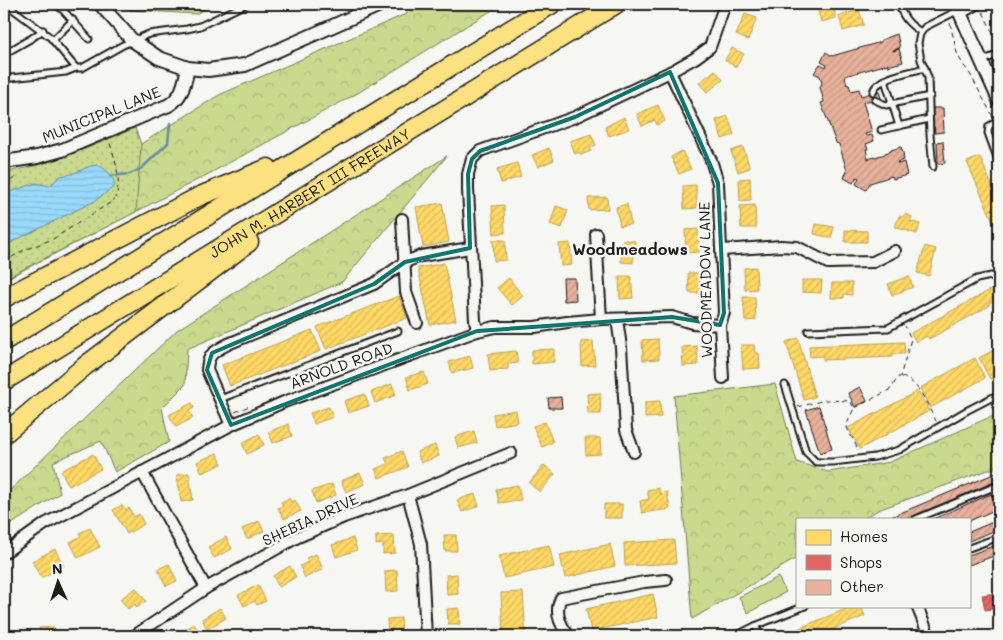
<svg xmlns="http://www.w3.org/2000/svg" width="1003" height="640" font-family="Mali,sans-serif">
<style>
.green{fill:#c9da8e;stroke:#727b55}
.forest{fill:url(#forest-crowns);stroke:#727b55}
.park{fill:url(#park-dots);stroke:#727b55}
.water{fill:url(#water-rules);stroke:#678da2}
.homes{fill:url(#homes-hatch);stroke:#bba050}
.shops{fill:url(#shops-hatch);stroke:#a55050}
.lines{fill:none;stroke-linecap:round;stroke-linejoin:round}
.stream{stroke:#678da2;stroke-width:2.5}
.building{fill:url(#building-hatch);stroke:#1c1c1c}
.service-casing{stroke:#1c1c1c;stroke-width:9}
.minor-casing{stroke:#1c1c1c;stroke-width:14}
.tertiary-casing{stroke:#1c1c1c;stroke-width:16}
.motorway-casing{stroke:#1c1c1c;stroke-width:21}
.path{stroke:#1c1c1c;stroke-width:1;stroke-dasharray:5 4;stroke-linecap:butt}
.service{stroke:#f6f6f2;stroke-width:5}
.minor{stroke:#f6f6f2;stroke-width:10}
.tertiary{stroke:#f6f6f2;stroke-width:12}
.motorway{stroke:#fbe180;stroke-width:18}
.marked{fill:none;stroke:#0f766e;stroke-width:4;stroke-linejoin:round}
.labels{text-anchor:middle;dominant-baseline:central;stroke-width:5;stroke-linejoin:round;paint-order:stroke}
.street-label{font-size:15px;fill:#1c1c1c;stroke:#f6f6f2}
.neighbourhood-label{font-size:16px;font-weight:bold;fill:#1c1c1c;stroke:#f6f6f2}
</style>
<defs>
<pattern id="forest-crowns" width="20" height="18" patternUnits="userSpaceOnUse" patternTransform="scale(1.25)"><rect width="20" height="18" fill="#c9da8e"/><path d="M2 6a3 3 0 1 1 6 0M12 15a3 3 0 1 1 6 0" fill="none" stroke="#acba7a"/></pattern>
<pattern id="park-dots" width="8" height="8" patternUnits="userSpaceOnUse" patternTransform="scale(1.25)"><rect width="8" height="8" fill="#c9da8e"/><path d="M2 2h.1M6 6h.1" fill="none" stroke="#acba7a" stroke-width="1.8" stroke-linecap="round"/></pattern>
<pattern id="water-rules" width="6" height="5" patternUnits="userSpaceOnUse" patternTransform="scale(1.25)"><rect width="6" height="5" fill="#99d9fb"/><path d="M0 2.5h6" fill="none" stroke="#83bad7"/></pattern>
<pattern id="homes-hatch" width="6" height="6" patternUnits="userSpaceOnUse" patternTransform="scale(1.25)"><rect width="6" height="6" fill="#ffd966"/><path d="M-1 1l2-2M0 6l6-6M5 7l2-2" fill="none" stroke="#daba58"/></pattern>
<pattern id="shops-hatch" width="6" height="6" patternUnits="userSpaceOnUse" patternTransform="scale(1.25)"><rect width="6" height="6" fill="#e06666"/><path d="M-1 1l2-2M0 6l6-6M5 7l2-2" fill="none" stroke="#b55353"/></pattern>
<pattern id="building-hatch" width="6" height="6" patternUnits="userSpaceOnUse" patternTransform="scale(1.25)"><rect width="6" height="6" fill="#e7b19b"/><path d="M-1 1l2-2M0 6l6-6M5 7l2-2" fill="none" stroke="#c69885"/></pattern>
</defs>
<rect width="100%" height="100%" fill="#f6f6f2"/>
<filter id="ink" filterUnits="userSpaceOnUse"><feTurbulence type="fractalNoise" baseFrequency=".02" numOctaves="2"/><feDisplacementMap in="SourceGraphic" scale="10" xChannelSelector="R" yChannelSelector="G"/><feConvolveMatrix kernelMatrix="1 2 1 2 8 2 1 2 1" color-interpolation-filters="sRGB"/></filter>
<g filter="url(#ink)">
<!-- green -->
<polygon class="green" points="778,577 786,592 748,613 739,597"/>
<!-- forest -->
<g class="forest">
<polygon points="126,4 214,4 196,14 130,10"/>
<polygon points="429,4 502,4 356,94 201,178 4,280 4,242 115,186 141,144 219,95"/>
<polygon points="447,156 342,282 187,349 185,385 162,408 169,442 115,472 101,441 53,462 60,493 4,529 4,496 177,330"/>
<polygon points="775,384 797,462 828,472 890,462 990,417 999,417 999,466 878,510 863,519 797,519 797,558 692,619 674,396"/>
</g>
<!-- park -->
<path class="park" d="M135,128L141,144L136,212L4,279V172C49,166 92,146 135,128Z"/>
<!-- water -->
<path class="water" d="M97,165C106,168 114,176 115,186L95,201L10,243L4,242V194L36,183L50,186L60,176L72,174L90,166Z"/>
<!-- homes -->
<g class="homes">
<polygon points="816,4 833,4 836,18 821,22"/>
<polygon points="859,10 864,25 843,31 839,16"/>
<polygon points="745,14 757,18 748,40 736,35"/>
<polygon points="732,48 744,54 736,67 725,60"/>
<polygon points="715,70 723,80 707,92 699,83"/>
<polygon points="658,105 665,121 657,125 655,120 642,126 637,114"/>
<polygon points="728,116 734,135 722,139 716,120"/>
<polygon points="624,117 629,129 609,136 605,127"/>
<polygon points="591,134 596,145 590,148 591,151 581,155 580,152 575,154 570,141"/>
<polygon points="743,147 750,168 738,172 731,151"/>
<polygon points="549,148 554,160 538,167 532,155"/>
<polygon points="682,151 691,169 679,174 671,157"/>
<polygon points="980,157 999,202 999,235 967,162"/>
<polygon points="517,163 521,177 501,183 497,169"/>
<polygon points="750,178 751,200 740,201 739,179"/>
<polygon points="696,185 697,208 684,209 683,186"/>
<polygon points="607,197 608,209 589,210 588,198"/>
<polygon points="442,203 449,242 423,247 416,207"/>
<polygon points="627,204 631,224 620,226 616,207"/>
<polygon points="504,205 505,233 494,234 492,206"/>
<polygon points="755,205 756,228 741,228 740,206"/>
<polygon points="556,206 568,210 562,228 550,224"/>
<polygon points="905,214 912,217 910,221 920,224 917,234 895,227 899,216 903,217"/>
<polygon points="816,224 834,227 831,238 814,234"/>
<polygon points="698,229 699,252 686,253 685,230"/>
<polygon points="845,230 867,231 867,242 845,242"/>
<polygon points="493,240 505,240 506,260 494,261"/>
<polygon points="623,240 635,241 633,263 621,262"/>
<polygon points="570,243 572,265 561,266 559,244"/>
<polygon points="925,246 936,249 929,276 917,273"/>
<polygon points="444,263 456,320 430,325 418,268"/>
<polygon points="756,267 757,289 745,290 744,268"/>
<polygon points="688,273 700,273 701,293 689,293"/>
<polygon points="619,276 631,276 633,298 620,299"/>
<polygon points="909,276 913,287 892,295 888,284"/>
<polygon points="509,278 523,296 512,305 497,288"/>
<polygon points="802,280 822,280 821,293 802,292"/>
<polygon points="832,283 852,283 852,295 844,294 844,298 831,298"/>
<polygon points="994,288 999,297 988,304 989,306 929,339 927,336 916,342 911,333"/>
<polygon points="399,296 407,318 326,349 317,327"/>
<polygon points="743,297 755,297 756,320 745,321"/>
<polygon points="312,330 321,351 230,386 222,365"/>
<polygon points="798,338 815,397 804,400 786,342"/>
<polygon points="658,339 659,359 643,360 642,340"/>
<polygon points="593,341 595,365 582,366 581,342"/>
<polygon points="904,342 905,354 892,354 892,357 823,360 823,356 810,357 809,346"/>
<polygon points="741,345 754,345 755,353 759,353 760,368 743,369"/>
<polygon points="697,346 698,365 683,366 682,347"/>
<polygon points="999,347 999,374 990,379 979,358"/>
<polygon points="554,349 554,362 532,364 532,350"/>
<polygon points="516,351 518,363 508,364 508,369 490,371 488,354"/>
<polygon points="470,356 473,368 452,373 449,362"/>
<polygon points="975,358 985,378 930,408 920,388"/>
<polygon points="424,372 428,384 410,390 406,377"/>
<polygon points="392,384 396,395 375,403 371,392"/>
<polygon points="918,391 929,411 860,449 848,428"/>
<polygon points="600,393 601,414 588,414 587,394"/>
<polygon points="365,394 369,406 348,413 344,401"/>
<polygon points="660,401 661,417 645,418 645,402"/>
<polygon points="192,403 194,408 189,411 193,418 176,427 169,415"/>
<polygon points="329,407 333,417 314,424 310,413"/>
<polygon points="516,410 518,422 495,426 493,414"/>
<polygon points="545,422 553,442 542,447 533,426"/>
<polygon points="288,424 292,436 273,443 268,432"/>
<polygon points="474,431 477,443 458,448 455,437"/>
<polygon points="259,434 264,445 247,454 242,443"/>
<polygon points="585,438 600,438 601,454 586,455"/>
<polygon points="435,445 439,456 421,463 417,452"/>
<polygon points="402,451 408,467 379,478 375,469 388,464 385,458"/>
<polygon points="217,453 222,464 202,473 197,462"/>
<polygon points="93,454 101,469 69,486 61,471"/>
<polygon points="544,465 555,474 540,492 529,483"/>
<polygon points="189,473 193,500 181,502 177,475"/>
<polygon points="360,473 365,484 346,492 341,481"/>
<polygon points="332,484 336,495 316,503 312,491"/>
<polygon points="518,485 521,500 499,503 496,489"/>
<polygon points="659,488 660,494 667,492 670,509 642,513 640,501 649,499 647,490"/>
<polygon points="475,494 479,506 462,512 457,500"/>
<polygon points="289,498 291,502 295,500 301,511 284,519 278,508 283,506 281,502"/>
<rect x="604" y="504" width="18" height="14"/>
<polygon points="122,505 126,510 129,508 134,517 139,514 144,524 127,534 113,510"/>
<polygon points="259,521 264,531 247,539 242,529"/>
<polygon points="90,528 100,547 78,558 70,542 81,536 79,533"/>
<polygon points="394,535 395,553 383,554 383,544 376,545 376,536"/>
<polygon points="444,535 456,535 457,551 445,551"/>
<polygon points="226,537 232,549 214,558 208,547"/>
<polygon points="353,538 357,550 336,557 332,545"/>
<polygon points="674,540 676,563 625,566 624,543"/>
<polygon points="610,544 615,566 565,578 560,555"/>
<polygon points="549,545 554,567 504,578 499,556"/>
<polygon points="55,549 64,566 41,578 32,561"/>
<polygon points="316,554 323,569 305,578 300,566 308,562 306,558"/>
<polygon points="169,564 177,581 166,586 158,569"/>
<polygon points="290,566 296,577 279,587 273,576"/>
<polygon points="397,570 398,591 386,592 385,571"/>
<polygon points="457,574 458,594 447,595 446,575"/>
<polygon points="258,585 266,601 257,605 255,601 244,606 238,595"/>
<polygon points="136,588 146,601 137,608 135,604 128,609 120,599"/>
<polygon points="523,592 526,636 503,636 501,593"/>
<polygon points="653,594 658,617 591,631 586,609"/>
<polygon points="853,606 861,606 865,616 817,636 780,636"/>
<polygon points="220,608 226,618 207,629 202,619"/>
<polygon points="459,608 460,624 448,624 447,609"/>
<polygon points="401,618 402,636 388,636 387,619"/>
<polygon points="194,624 200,634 197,636 175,636"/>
<polygon points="53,627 54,636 40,636 39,628"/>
</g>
<!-- shops -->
<polygon class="shops" points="996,593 996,595 999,594 999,611 999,608 985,610 982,595"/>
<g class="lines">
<!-- stream -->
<polyline class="stream" points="110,176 130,174 142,168 168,143 170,123"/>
</g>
<!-- building -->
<g class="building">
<polygon points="897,34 900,48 893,50 893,51 899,49 903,62 888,66 888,64 845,76 847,85 849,85 851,91 859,89 861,96 879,91 881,98 863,102 872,132 865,134 866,136 872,135 874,141 866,144 868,149 866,149 868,159 885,154 885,153 891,151 891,150 901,147 904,156 903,156 904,160 897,162 898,164 904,162 907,175 893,179 892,176 870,183 866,190 856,184 859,178 857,177 853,183 844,178 847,171 839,144 836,143 821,103 824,102 820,87 822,83 820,76 814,73 820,64 826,67 827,65 821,62 826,52 832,56 881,42 881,40"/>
<polygon points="933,108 943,108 944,132 935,133 934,126 932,126"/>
<polygon points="943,141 945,163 938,164 937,142"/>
<polygon points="563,278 575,278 576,300 564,301"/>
<polygon points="860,387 867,401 855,407 848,393"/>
<polygon points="561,397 562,408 549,408 548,398"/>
<polygon points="819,406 832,449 820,453 806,410"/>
<polygon points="996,473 999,480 906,519 886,519"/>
<polygon points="991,494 997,509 969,521 969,519 933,519"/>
<polygon points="993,522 996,530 969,541 969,532"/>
<polygon points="999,544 999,554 969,565 969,555"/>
</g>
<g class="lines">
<!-- service casing -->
<g class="service-casing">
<g id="service">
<polyline points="6,4 50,37 76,68 82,68 123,45 149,34 187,29 200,26 246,4"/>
<polyline points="55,4 63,10 89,39"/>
<path d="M898,4C904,18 908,24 921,32"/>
<polyline points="962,15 981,4"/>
<polyline points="53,40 73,20"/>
<polyline points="4,54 32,38 43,30"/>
<polyline points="982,61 999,54"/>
<polyline points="4,76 11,78 66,72 76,68"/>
<polyline points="885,80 899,126"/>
<path d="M873,92C876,77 911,72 925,68"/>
<polyline points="875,100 886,105 930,96"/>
<polyline points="999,121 989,126 988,133 999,163"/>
<polyline points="881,130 929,119"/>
<polyline points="933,167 930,135 928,77 921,60 918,43 920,34 925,27 959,10"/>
<polyline points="808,331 888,328 977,279 991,276 999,283"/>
<polyline points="785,385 806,452 816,462 833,462 875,457 899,450 966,411 999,394"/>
<polyline points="220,399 398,331"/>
<polyline points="916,519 994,487 999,507"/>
<polyline points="969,548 999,537"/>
<polyline points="735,636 755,626"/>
<polyline points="761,636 755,626 805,606"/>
</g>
</g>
<!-- minor casing -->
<g class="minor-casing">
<g id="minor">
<polyline points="670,72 711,160 718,183 724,313 720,325 723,378"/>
<polyline points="402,219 406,292 417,323"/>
<polyline points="596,234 601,319"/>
<polyline points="722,250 781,246 797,247 828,263 873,262 895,251"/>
<polyline points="617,319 621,347 626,430 634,452"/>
<polyline points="477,331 475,320 468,190 468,174 472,159 480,151 575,117 670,72 695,58 710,47 725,4"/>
<path d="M231,425L207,370C208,353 214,352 228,344L374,284L405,262L421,256L470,248"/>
<polyline points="142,472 206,588"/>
<polyline points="408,495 421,544 426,636"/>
<polyline points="4,553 45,524 231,425 284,402 477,331 495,327 535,327 567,322 601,319 672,317 692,323 720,325"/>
<polyline points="917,606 929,636"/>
<polyline points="134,636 206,588 298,537 344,517 408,495 511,453"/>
<path d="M569,636C560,625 554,612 561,598L644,582L666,580"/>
</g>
</g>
<!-- tertiary casing -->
<g class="tertiary-casing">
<g id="tertiary">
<polyline points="100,4 132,40 159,58 188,68 208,70 245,65 382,4"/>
<polyline points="956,4 999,100"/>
<path d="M4,162L37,157L62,150L169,105C183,96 184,84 188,68"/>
</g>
</g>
<!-- motorway casing -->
<g class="motorway-casing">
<g id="motorway">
<polyline points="4,298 200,196 268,168"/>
<polyline points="4,341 552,4"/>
<path id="s1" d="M4,381L616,4"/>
<polyline points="4,434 85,366 249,242"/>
</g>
</g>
<!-- path -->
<g class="path">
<polyline points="301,4 304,9"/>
<polyline points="940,4 944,11"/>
<polyline points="983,12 999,47"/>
<polyline points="950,23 957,53 962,63 970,74 993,117"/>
<polyline points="4,185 19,175"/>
<path d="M4,262L24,250L53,239L113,201C124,187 115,157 109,141"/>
<path d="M901,377C919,380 927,406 936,421"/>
<polyline points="798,407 825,400 850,401 854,408 847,424 847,428 859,451"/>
<polyline points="855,408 891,389 898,377 900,377 911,339 905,326"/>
<polyline points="235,412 252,405"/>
</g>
<!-- service -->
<use href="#service" class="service"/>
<!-- minor -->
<use href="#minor" class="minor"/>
<!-- tertiary -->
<use href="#tertiary" class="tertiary"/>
<!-- motorway -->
<use href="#motorway" class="motorway"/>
</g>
</g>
<!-- marked area -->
<path class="marked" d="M670,72L718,183L724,313L720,325L672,317L477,331L231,425L207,370L212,353L374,284L405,262L470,248L468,174L472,159L480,151L575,117Z"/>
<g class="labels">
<!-- street labels -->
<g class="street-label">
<text transform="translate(101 114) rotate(-22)">MUNICIPAL LANE</text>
<text stroke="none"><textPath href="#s1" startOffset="359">JOHN M. HARBERT III FREEWAY</textPath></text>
<text transform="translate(705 280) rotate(-91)">WOODMEADOW LANE</text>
<text transform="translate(341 365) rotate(-20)">ARNOLD ROAD</text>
<text transform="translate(310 519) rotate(-25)">SHEBIA DRIVE</text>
</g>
<!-- neighbourhood labels -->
<g class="neighbourhood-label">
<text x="630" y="248">Woodmeadows</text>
</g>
</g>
<!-- margin -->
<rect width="1003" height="640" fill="none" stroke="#f6f6f2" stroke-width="20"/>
<rect x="10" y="10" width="983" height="620" fill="none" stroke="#1c1c1c" stroke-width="2" filter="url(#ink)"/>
<!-- legend -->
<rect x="796" y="518" width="175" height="90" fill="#f6f6f2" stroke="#9f9f9c"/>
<rect x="806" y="530" width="25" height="15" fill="#ffd966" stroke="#9f9f9c"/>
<text x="840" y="542" font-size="15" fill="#1c1c1c">Homes</text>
<rect x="806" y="555" width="25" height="15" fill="#e06666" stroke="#9f9f9c"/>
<text x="840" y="568" font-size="15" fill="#1c1c1c">Shops</text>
<rect x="806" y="580" width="25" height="15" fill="#e7b19b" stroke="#9f9f9c"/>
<text x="840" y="592" font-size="15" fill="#1c1c1c">Other</text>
<!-- north arrow -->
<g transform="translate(58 582) rotate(357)" stroke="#f6f6f2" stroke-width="4" paint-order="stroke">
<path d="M0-4L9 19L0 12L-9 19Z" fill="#1c1c1c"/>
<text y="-8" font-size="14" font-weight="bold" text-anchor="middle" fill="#1c1c1c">N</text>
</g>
</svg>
